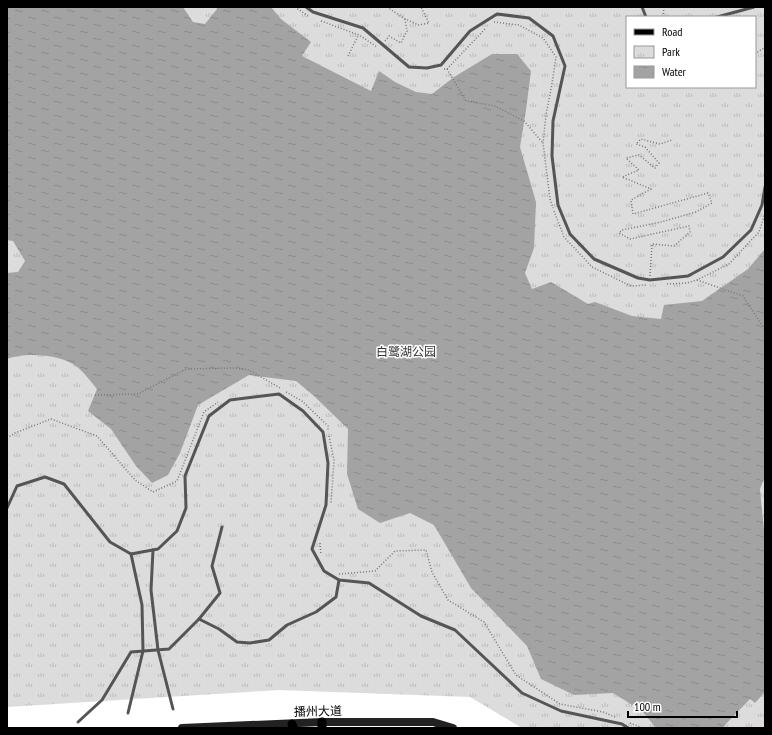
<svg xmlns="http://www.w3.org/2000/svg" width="772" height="735" font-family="'PT Sans Narrow','Noto Sans SC',sans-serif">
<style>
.park{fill:url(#park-tufts);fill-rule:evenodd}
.water{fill:url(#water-ripples)}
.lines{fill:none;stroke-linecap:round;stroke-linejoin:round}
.primary-casing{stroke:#dbdbdb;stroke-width:10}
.path{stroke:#777;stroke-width:1.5;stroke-dasharray:1 2;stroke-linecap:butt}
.service{stroke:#555;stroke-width:3}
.secondary{stroke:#222;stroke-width:8}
.primary{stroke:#000;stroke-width:9}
.labels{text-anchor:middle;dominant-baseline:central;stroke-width:3;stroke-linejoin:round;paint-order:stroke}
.park-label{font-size:12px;fill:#333;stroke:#fff}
.street-label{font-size:12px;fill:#000;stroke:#fff}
</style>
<defs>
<pattern id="park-tufts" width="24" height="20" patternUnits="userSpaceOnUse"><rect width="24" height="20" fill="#dcdcdc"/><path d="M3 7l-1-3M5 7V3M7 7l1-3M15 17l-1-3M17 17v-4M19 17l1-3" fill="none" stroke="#bbb"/></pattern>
<pattern id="water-ripples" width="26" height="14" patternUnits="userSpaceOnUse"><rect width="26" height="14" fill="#a3a3a3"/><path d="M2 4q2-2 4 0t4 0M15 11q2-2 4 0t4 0" fill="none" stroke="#8b8b8b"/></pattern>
</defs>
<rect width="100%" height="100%" fill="#fff"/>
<!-- park -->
<path class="park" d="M7,7H765V728H522L470,697L279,690L7,707ZM627,17H755V87H627Z"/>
<!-- water -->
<path class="water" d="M7,7H183L193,22L205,24L217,9L216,7H271L281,19L311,42L302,56L371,91L379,71L395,82L416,92L432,94L454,77L492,54H517L531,71L526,110L520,147L536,202L534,248L525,273L532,289L551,282L588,304L595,302L632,316L661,319L664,305L702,301L748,269L765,249V477L760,489L765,540V692L755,703L750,699L722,728H656L642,711L613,693L574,695L541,679L527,646L471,588L434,525L410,513L380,523L358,509L347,474L348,429L314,396L296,381L249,375L198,405L180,453L168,475L152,483L136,466L111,429L88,411L97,389C91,382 84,372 76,366C60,354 25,352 7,359V273L18,272L25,261L13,241L7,240Z"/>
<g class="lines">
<!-- primary casing -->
<g class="primary-casing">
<g id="primary">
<polyline points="292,724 293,728"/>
<polyline points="322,728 322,722"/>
</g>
</g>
<!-- path -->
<g class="path">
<polyline points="295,7 308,16"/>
<polyline points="387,7 405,19 419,25 429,23 421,7"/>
<polyline points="663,17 664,7"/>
<polyline points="321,21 359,35 377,47"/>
<polyline points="494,22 519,25 543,38 556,57 552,84 546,115 543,143 550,199 553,208"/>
<polyline points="385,41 389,36 401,43 407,31 405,19"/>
<polyline points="755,54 765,47"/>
<polyline points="348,56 358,36"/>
<polyline points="444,69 447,69 485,29"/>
<polyline points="447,69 466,101 495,106 524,121 543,143"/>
<polyline points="554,211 564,237 592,267 631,286 647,285"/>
<polyline points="650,276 652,244 674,246 690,232 689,226 630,239 619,233 622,230 661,222 696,212 712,203 708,193 633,214 631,200 651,189 622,177 639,170 626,158 639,155 655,168 659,163 645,147 636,144 641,139 660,144 672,140"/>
<polyline points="697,280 743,296 765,330"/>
<polyline points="667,284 687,283 697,280 729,264 759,232 765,214"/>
<polyline points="286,392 302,401 328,426 328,430"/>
<polyline points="95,395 138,394 186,369 234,368 249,370 280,388"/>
<polyline points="329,436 334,460 331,503"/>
<polyline points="7,438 15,433 51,419 97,436 135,480 153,492 177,481 204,412 218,402"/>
<polyline points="320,543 321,555"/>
<polyline points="339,574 375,571 395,551 426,550 432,572 448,600 484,622 516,675 560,704 603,712 615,717"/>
<polyline points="630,723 643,728"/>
</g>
<!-- service -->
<g class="service">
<polyline points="306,7 313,12 363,28 409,67 427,68 441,65 470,31 497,14 529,18 553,36 565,66 553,121 552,156 558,205 570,234 594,259 638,278 650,280 688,276 723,257 751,230 762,205 765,187"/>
<polyline points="642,7 646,17"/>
<polyline points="717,17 754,7"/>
<polyline points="7,508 17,486 45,477 64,484 110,542 131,554 158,549 177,531 186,508 185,476 209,416 230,400 279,394 303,411 323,432 328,463 326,505 312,549 324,571 339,580 369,583 421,616 455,630 522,693 561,711 622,724 628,728"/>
<polyline points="222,527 212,566 220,593 199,619 219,629 237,642 250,643 269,640 287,625 316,612 336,597 339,580"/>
<polyline points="153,550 151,590 158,650 173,709"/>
<polyline points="128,713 143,651 142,605 131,554"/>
<polyline points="78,722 102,700 131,652 169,649 199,619"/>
</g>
<!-- secondary -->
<polyline class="secondary" points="182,728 322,722 433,722 453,728"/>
<!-- primary -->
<use href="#primary" class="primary"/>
</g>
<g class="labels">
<!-- park labels -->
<g class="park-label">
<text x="406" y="351">白鹭湖公园</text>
</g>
<!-- street labels -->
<g class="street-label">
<text transform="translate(318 711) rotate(-1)">播州大道</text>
</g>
</g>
<!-- border -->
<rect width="772" height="735" fill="none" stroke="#000000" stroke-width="16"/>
<!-- legend -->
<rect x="626" y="16" width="130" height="72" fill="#ffffff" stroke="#999999"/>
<rect x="634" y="29" width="20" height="6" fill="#000000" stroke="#999999"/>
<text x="662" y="36" font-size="12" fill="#000000">Road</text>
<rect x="634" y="46" width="20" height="12" fill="url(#park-tufts)" stroke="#999999"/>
<text x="662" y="56" font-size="12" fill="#000000">Park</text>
<rect x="634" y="66" width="20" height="12" fill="url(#water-ripples)" stroke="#999999"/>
<text x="662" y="76" font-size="12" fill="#000000">Water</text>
<!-- scale -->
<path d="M628 711v6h109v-6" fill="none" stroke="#000000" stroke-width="2"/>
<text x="634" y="711" font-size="12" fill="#000000" stroke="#ffffff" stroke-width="3" paint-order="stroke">100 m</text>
</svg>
